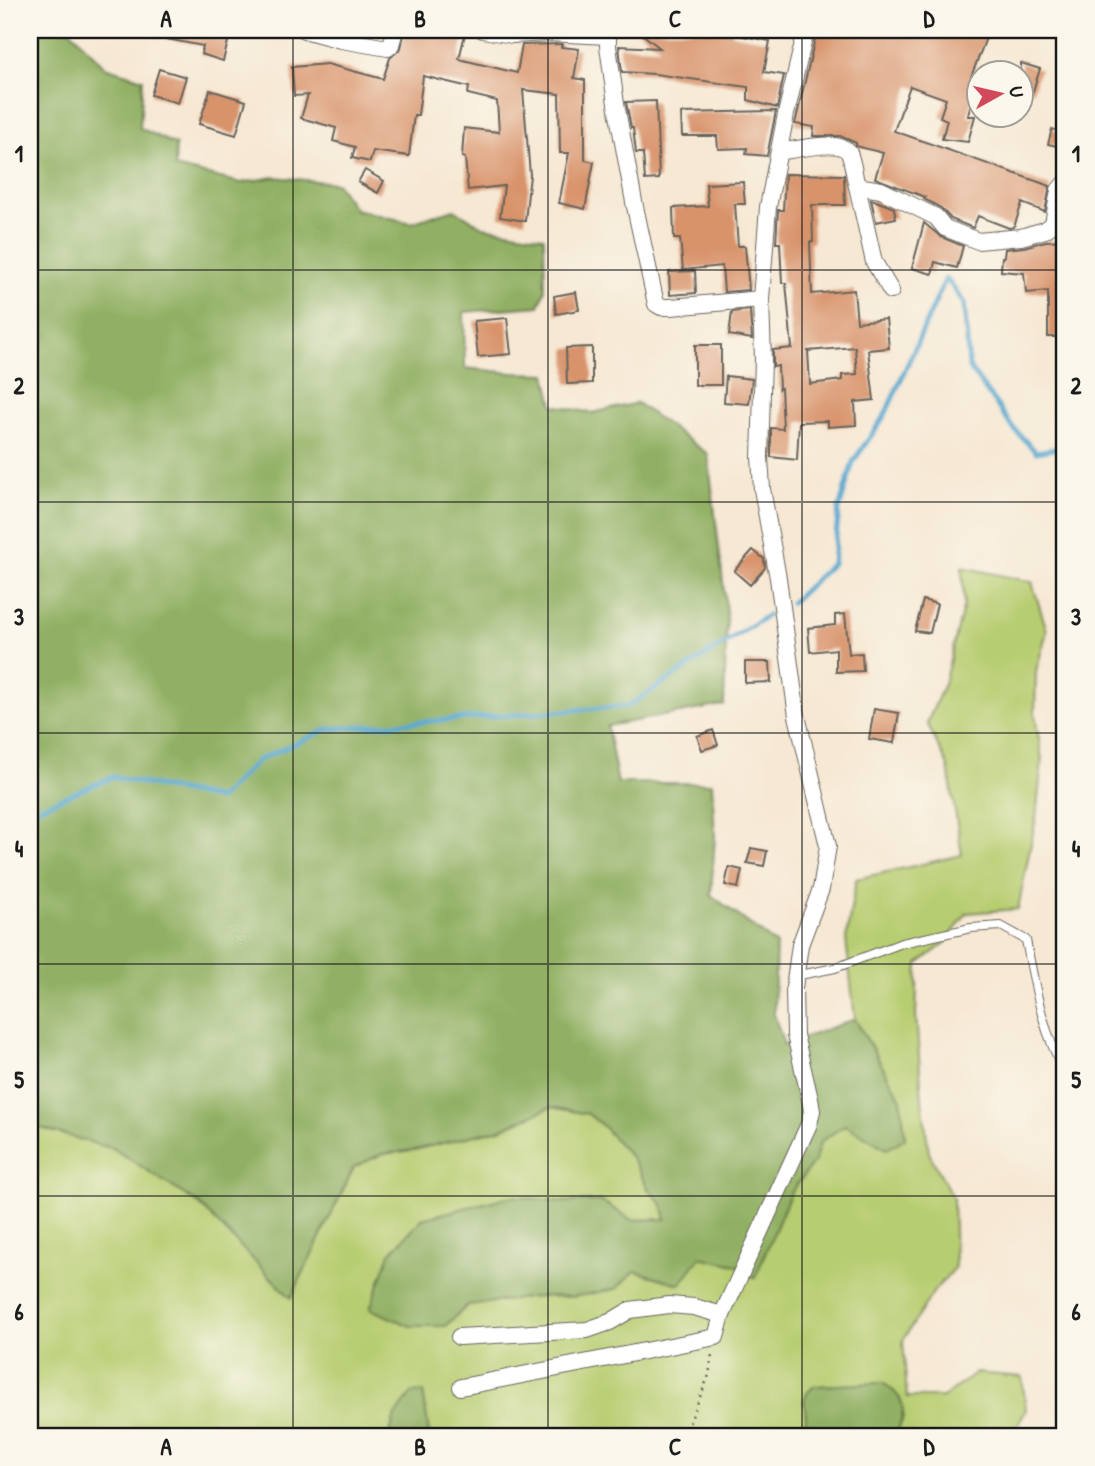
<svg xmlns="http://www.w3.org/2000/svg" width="1095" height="1466" font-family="'Patrick Hand',sans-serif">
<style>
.green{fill:#b7cd71;stroke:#6a7446;stroke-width:2}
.forest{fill:#91b063;stroke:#566640;stroke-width:2}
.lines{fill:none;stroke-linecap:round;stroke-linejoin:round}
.stream{stroke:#53a5ce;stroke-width:5}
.building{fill:#d8936a;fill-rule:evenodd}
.lane-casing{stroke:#68635c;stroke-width:10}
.street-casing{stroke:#68635c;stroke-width:18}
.path{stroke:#68635c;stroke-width:2.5;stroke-dasharray:2 5;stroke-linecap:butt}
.lane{stroke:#fff;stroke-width:8}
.street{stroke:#fff;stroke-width:16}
.grid{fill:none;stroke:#1c1c1c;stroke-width:2;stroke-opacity:0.55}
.neatline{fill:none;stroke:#1c1c1c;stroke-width:2.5}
.grid-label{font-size:23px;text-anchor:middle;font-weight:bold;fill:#1c1c1c}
</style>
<rect width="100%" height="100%" fill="#fbf7ec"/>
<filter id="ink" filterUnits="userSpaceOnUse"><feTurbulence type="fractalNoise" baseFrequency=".0143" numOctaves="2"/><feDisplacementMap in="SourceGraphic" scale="14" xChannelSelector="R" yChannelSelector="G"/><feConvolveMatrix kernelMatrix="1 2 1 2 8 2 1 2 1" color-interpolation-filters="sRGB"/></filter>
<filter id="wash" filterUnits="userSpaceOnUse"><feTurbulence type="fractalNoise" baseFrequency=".00686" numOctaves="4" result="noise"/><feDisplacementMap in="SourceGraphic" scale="28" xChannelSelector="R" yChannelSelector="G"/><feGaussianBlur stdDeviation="1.57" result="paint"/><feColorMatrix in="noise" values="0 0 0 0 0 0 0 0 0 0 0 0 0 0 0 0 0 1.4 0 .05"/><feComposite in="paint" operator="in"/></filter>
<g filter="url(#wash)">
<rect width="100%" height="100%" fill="#f6e8d3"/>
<!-- green -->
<path class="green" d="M962,567L1032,582L1047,631L1036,671L1035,714L1042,760L1036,818L1018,909L967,913L945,943L918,964L916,1014L922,1100L929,1153L953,1198L955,1267L934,1291L903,1340L907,1397H943L976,1373L1022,1377L1026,1410L1012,1436H896L904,1415L883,1383L815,1386C795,1400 810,1410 805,1426C804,1430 800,1433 798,1436H449V1434H429L423,1393L395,1416L389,1436H30V1125L114,1149L199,1204L291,1298L353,1167L382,1154L414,1150L500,1129L551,1107L588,1114L603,1126L632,1158L649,1190L662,1204L666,1219L632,1220L601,1201L561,1202L512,1196L422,1219L390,1253L445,1326L468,1305L544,1296L572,1297L635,1271L680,1284L700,1257L736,1265L755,1277L790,1194L815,1160L820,1142L845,1125L856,1130L905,1138L901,1099L855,1019L846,939L856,879L962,855L948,766L927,723L944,684L964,604Z"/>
<!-- forest -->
<g class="forest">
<polygon points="30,30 70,30 105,67 143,79 140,128 176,145 175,167 241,183 274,177 336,183 355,209 411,223 454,209 483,227 544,237 545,290 539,306 464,312 465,368 512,373 546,374 553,405 592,413 637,403 708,454 727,616 724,705 607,726 618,783 712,783 715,837 711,895 776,944 774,1014 784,1045 855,1019 901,1099 905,1138 887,1149 845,1125 820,1142 815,1160 790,1194 755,1278 736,1265 700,1257 680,1284 635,1271 616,1289 572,1297 544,1296 468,1305 445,1326 410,1326 370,1309 390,1253 422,1219 512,1196 561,1202 601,1201 632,1220 666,1219 662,1204 649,1190 632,1158 603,1126 588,1114 551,1107 500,1129 414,1150 382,1154 354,1167 291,1298 199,1204 114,1149 30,1125"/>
<path d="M883,1383C908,1399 906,1410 896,1436H798C800,1433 804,1430 805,1426C810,1410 795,1399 815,1386Z"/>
<polygon points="423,1392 429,1434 449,1434 449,1436 389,1436 395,1416 412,1393"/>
</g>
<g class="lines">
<!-- stream -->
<g class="stream">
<polyline points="791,603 833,563 839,509 853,462 885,415 946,278 964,303 969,367 1014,429 1036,452 1065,447"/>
<polyline points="30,811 113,777 219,799 258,760 328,729 628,706 768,615"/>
</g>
</g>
<g id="blocks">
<!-- building -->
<g class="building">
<polygon points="152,30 231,30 223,61 201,54 203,46 151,36"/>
<polygon points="405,30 466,30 459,59 517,73 522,45 562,44 561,47 579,49 574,78 585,80 585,160 594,162 585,209 559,203 569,153 560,153 559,94 523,90 530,175 525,221 500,217 504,186 468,190 465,158 462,157 464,128 499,132 497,101 468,94 469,87 423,76 418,115 414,115 409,156 373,151 370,162 352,158 355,147 333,141 336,128 301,118 308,95 294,96 292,67 327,64 383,79 390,58 401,48"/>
<polygon points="637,30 733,30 732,34 770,41 764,72 784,75 777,108 748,100 748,87 655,74 622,72 619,46 660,48"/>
<polygon points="817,30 989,30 971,77 977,79 968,116 975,116 968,142 942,139 947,120 940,117 946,99 910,86 894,131 1050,186 1045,212 1022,203 1014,227 1009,228 978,216 973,228 951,219 941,208 924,199 925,197 875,178 883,153 856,146 856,143 840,136 813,136 814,127 795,124"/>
<polygon points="1021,63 1040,69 1033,91 1021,87"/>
<polygon points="159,69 186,77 178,103 151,95"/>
<polygon points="210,90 246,101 236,135 199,124"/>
<polygon points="656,101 659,179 645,180 643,153 636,153 633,128 631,128 626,102"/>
<polygon points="776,111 767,156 746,154 747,148 718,149 717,136 682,136 681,113"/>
<polygon points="1052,129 1065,133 1065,148 1048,144"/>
<polygon points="365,170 384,181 378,193 358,182"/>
<path d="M785,174L844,175L845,205H812L813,242H810L812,294L854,290L857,322L886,319L889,348L868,350L874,400L855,402L856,425L828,427V421L799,422L797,460L771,457V428L783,429L781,388L779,389L778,366L773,367V350L792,348L786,283H782L780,243H776L778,210H783ZM855,347L857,374L842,375V380L810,384L808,351Z"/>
<polygon points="743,182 745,204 735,204 738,246 745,246 749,290 724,292 722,266 683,270 680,239 674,239 673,208 708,206 706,184"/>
<polygon points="871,199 894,208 896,218 876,222"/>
<polygon points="924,223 941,237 963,246 957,268 935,262 932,274 912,268"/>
<polygon points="1065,240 1065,337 1048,337 1048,291 1026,293 1024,273 1001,271 1002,257 1004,257 1005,249 1024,247 1046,241"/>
<polygon points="695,271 696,293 670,295 669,272"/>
<polygon points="576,292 579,310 556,314 554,296"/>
<polygon points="750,310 752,339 729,335 732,312"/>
<polygon points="507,318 511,354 478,357 474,321"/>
<rect x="695" y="345" width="26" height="40"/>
<polygon points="592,347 592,383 567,384 566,348"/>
<polygon points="726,376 752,379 749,404 724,402"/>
<polygon points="753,550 764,559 765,568 750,585 734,571"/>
<polygon points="923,600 937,604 930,633 915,631"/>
<polygon points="845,614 849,654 862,653 863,671 836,672 836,649 810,652 808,628 835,625 835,615"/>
<polygon points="745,662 770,662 771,682 745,683"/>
<polygon points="874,709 899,713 894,743 869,739"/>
<polygon points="713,730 718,745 702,750 697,736"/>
<polygon points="751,848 767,851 764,866 747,863"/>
<polygon points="729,867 742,870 738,888 725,885"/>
</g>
</g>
</g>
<g filter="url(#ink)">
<use href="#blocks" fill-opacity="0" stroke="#68635c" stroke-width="2"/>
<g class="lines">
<!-- lane casing -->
<g class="lane-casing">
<path id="lane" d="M795,976L835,968L902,943L971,928L1001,926L1026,940C1035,986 1042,1031 1065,1072"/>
</g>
<!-- street casing -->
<g class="street-casing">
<g id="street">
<polyline points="304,30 341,40 388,48 391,45 395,30"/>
<polyline points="483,30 512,35 547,33 608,36"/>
<polyline points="612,30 608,36 608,46 616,104 634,202 656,304 661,307 671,307 761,299"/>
<polyline points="1052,30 1065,34"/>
<path d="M779,152C793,150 841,138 849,153C853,162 854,176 857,186L881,190L936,217L945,228L978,241L1021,237L1045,230L1053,224L1059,190L1065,183"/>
<polyline points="857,186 874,262 891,291"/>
<polyline points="459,1337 587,1330 610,1322 630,1310 669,1305 694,1307 722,1315"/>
<polyline points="461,1387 716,1337 722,1315 809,1124 812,1111 810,1099 795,1035 794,988 800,945 821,889 828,846 797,716 778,578 762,489 760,457 763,360 761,299 768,207 786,114 806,30"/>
</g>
</g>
<!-- path -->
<polyline class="path" points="684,1436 709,1375 712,1354"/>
<!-- lane -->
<use href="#lane" class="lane"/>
<!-- street -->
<use href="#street" class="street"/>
</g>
</g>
<!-- grid -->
<path class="grid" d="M293,30V1436M548,30V1436M802,30V1436M30,270H1065M30,502H1065M30,733H1065M30,964H1065M30,1196H1065"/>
<!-- margin -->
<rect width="1095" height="1466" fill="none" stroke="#fbf7ec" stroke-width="77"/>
<!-- north arrow -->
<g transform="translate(1000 94) rotate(82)"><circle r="33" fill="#fbf7ec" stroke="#a29f99" stroke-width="2"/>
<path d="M0-5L12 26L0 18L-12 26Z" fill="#d1495b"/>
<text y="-10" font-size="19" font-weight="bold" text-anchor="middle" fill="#1c1c1c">U</text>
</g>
<rect x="38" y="38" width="1018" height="1390" class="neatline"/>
<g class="grid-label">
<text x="166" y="27">A</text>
<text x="420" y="27">B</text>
<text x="675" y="27">C</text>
<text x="929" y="27">D</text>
<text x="19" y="162">1</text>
<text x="1076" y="162">1</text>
<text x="19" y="394">2</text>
<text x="1076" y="394">2</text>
<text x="19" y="625">3</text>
<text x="1076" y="625">3</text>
<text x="19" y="857">4</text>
<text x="1076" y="857">4</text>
<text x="19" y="1088">5</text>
<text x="1076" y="1088">5</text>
<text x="19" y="1320">6</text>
<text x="1076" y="1320">6</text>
<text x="166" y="1455">A</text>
<text x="420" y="1455">B</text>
<text x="675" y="1455">C</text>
<text x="929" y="1455">D</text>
</g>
</svg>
